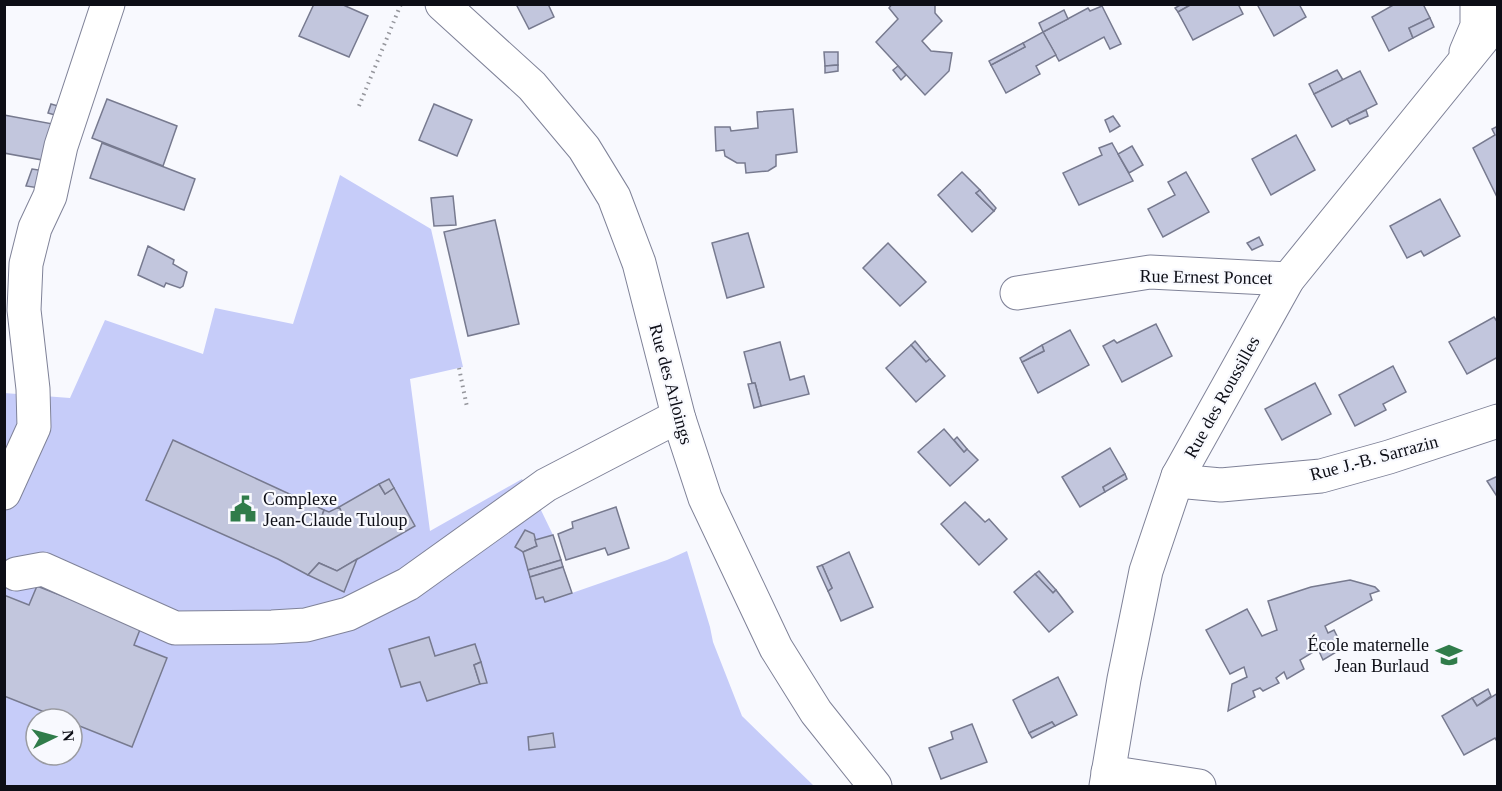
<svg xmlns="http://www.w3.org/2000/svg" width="1502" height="791" font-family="Georgia,serif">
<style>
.green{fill:#c6ccf9;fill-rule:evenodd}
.building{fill:#c2c6dd;stroke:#777a8f;stroke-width:1.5}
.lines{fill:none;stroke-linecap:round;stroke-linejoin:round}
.minor-casing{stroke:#7f8298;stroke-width:35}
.path{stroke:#95969c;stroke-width:4;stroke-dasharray:1.5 4.5;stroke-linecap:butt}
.minor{stroke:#fff;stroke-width:33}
.labels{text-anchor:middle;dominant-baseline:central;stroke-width:4.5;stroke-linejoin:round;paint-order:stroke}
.street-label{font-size:18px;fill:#0d0e16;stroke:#f8f9fe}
.poi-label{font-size:18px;fill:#0d0e16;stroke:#f8f9fe;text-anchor:start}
</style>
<rect width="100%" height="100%" fill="#f8f9fe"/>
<!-- green -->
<path class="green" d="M340,175L431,229L463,367L410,379L430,531L522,479L539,506L553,535L572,593L667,560L687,551L710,627L713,642L742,716L814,786H5L4,393L70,398L105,320L203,354L215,308L293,324ZM36,719H72V755H36Z"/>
<!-- building -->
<g class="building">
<polygon points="314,4 341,4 368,16 349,57 299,36"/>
<polygon points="516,4 548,4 554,17 529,29"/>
<polygon points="892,4 935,4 935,13 942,21 922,41 931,51 952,53 949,71 925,95 876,42 898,19 889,8"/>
<polygon points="1182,4 1192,4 1178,12 1175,8"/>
<polygon points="1192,4 1238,4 1243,14 1193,40 1178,12"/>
<polygon points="1257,4 1299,4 1306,17 1274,36"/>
<polygon points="1395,4 1423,4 1430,18 1409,28 1413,38 1389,51 1372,17"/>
<polygon points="1102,6 1121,44 1110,49 1104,37 1059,61 1043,32 1088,8 1090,11"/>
<polygon points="1064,10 1068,19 1043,32 1039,23"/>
<polygon points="1430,18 1434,27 1413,38 1409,28"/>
<polygon points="1043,32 1056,55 1036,66 1040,74 1006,93 991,65 1025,47 1023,43"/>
<polygon points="1023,43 1025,47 991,65 989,61"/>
<polygon points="824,52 838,52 838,65 825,66"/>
<polygon points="838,65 838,71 825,73 825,66"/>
<polygon points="898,66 906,75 901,80 893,70"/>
<polygon points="1337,70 1343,80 1314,94 1309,84"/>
<polygon points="1360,71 1377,104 1332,127 1314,94"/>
<polygon points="107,99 177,126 163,166 92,138"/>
<polygon points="51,104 65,108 62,117 48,113"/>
<polygon points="434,104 472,120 457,156 419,140"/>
<polygon points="793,109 797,152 776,155 776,166 768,171 746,173 745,163 737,163 725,156 724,150 716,151 715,127 730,127 731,131 758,128 757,112"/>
<polygon points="1366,110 1368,116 1350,124 1347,119"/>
<polygon points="4,115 53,124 48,161 4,153"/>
<polygon points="1113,116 1120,126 1110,132 1105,120"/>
<polygon points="1498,126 1498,197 1497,197 1473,148 1495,135 1492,129"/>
<polygon points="1296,135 1315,170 1271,195 1252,159"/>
<polygon points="102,143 195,179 184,210 90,178"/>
<polygon points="1112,143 1133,181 1079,205 1063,173 1102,155 1099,148"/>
<polygon points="1132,146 1143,165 1129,173 1118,154"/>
<polygon points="32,169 45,171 39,188 26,186"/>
<polygon points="962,172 980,190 976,193 994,211 972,232 938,195"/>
<polygon points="1186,172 1209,212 1163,237 1148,209 1175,195 1168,182"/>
<polygon points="980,190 996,208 994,211 976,193"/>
<polygon points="453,196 456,225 434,226 431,198"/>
<polygon points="1440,199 1460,236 1424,256 1421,251 1407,258 1390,226"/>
<polygon points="495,220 519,324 468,336 444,232"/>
<polygon points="748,233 764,287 727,298 712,243"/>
<polygon points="1259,237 1263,245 1252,250 1247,243"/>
<polygon points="888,243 926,282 900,306 863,268"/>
<polygon points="148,246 174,260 173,264 187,272 183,286 180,288 166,283 164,287 138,275"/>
<polygon points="1494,317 1498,323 1498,357 1467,374 1449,342"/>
<polygon points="1156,324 1172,356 1122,382 1103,346 1114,340 1117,343"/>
<polygon points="1070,330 1089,365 1038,393 1022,362 1044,351 1042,345"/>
<polygon points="915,341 930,359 926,362 911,345"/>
<polygon points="780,342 790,380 804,376 809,394 761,406 755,383 752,383 744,352"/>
<polygon points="911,345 926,362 930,359 945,376 916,402 886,368"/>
<polygon points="1042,345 1044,351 1022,362 1020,358"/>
<polygon points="1393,366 1406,392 1383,404 1386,410 1355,426 1339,395"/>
<polygon points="755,383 761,406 754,408 748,384"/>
<polygon points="1315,383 1331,414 1282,440 1265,409"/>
<polygon points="944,429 964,452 967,449 978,460 950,486 918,452"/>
<polygon points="957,437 967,449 964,452 954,440"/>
<polygon points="173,440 324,510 321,519 330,525 344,517 339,507 379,484 385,494 394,488 415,526 337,571 319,563 308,575 278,559 146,500"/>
<polygon points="1110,448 1125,474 1103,487 1105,492 1080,507 1062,477"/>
<polygon points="1125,474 1127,479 1105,492 1103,487"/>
<polygon points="1498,476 1498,498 1487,481"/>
<polygon points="389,479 394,488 385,494 379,484"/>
<polygon points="965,502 985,522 989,519 1007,539 979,565 941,524"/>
<polygon points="339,507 344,517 330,525 321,519 324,510 329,512"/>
<polygon points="616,507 629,548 608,555 605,548 566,560 558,534 573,528 572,522"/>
<polygon points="525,530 534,534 537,546 523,552 515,547"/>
<polygon points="553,535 561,560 528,570 523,552 537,546 535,540"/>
<polygon points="849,552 873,607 841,621 828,591 832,588 822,565"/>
<polygon points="357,559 344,592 308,575 319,563 337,571"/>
<polygon points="561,560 563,567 530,577 528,570"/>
<polygon points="822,565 832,588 828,591 817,567"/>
<polygon points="563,567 572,593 545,602 543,597 536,599 530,577"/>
<polygon points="1039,571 1056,590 1053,593 1035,574"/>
<polygon points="1035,574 1053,593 1056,590 1073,612 1049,632 1014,592"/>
<polygon points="1350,580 1375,587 1379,591 1370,594 1372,600 1325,626 1328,633 1334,630 1343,648 1323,660 1318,649 1300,660 1304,669 1287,679 1284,672 1276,678 1279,683 1263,691 1260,688 1253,691 1255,697 1228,711 1232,684 1247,677 1244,667 1230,674 1206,630 1247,609 1262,636 1277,630 1268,601 1311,587"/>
<polygon points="37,586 141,627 134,645 167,658 132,747 72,723 72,719 62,719 4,696 4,595 29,605"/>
<polygon points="429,637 435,656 475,644 481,662 474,665 480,684 427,701 420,682 401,687 389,649"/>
<polygon points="481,662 487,683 480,684 474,665"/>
<polygon points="1058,677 1077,715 1055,726 1052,722 1029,733 1013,700"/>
<polygon points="1488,689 1491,696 1477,706 1472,698"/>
<polygon points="1498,693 1498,743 1495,738 1464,755 1442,716 1472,698 1477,706"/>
<polygon points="1052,722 1055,726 1032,738 1029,733"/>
<polygon points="972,724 987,762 941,779 929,748 953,739 951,732"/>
<polygon points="553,733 555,747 529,750 528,737"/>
</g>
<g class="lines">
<!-- minor casing -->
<g class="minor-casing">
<g id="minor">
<polyline points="442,4 532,86 584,148 614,197 639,263 679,419 705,498 776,648 816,712 875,786"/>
<polyline points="1466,52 1477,26 1477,4"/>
<polyline points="1017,293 1150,272 1288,279"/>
<polyline points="1178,476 1188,482 1221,485 1321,476 1389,457 1498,421"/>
<polyline points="4,493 34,427 33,389 24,310 26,264 35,228 50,196 61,146 108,4"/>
<polyline points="16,574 43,569 175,628 272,627 306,625 348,614 408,584 546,485 667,422 679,419"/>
<polyline points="1108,772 1199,786"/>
<polyline points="1106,786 1124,679 1146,571 1178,476 1288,279 1498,20"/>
</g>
</g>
<!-- path -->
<g class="path">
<polyline points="359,106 401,4"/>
<polyline points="459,368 467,407"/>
</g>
<!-- minor -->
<use href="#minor" class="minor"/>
</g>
<!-- icons -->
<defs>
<g id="civic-bare" transform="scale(2.07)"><path d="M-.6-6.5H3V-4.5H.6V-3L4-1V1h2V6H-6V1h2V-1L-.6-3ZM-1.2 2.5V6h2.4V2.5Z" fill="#307c4a" stroke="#f8f9fe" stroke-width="2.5" paint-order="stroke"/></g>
<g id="school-bare" transform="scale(2.07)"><path d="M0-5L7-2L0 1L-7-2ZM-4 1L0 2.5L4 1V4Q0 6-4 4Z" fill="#307c4a" stroke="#f8f9fe" stroke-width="2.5" paint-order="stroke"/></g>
</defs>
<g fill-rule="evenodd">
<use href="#civic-bare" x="243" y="509"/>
<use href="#school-bare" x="1449" y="655"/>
</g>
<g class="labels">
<!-- street labels -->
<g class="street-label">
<text transform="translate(1206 277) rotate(1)">Rue Ernest Poncet</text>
<text transform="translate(671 384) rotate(75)">Rue des Arloings</text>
<text transform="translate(1222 397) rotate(-61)">Rue des Roussilles</text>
<text transform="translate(1374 458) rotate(-15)">Rue J.-B. Sarrazin</text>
</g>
<!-- poi labels -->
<g class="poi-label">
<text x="263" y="499">Complexe<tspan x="263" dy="21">Jean-Claude Tuloup</tspan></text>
<text x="1429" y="645" text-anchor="end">École maternelle<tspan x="1429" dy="21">Jean Burlaud</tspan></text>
</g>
</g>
<!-- border -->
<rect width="1502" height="791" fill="none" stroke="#0d0e16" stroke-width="12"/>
<!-- north arrow -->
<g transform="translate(54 737) rotate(85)"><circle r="28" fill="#f8f9fe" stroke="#9a9ba1" stroke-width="1.5"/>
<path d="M0-4.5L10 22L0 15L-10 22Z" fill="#307c4a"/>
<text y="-9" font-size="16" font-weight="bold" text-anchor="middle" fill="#0d0e16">N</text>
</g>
</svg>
